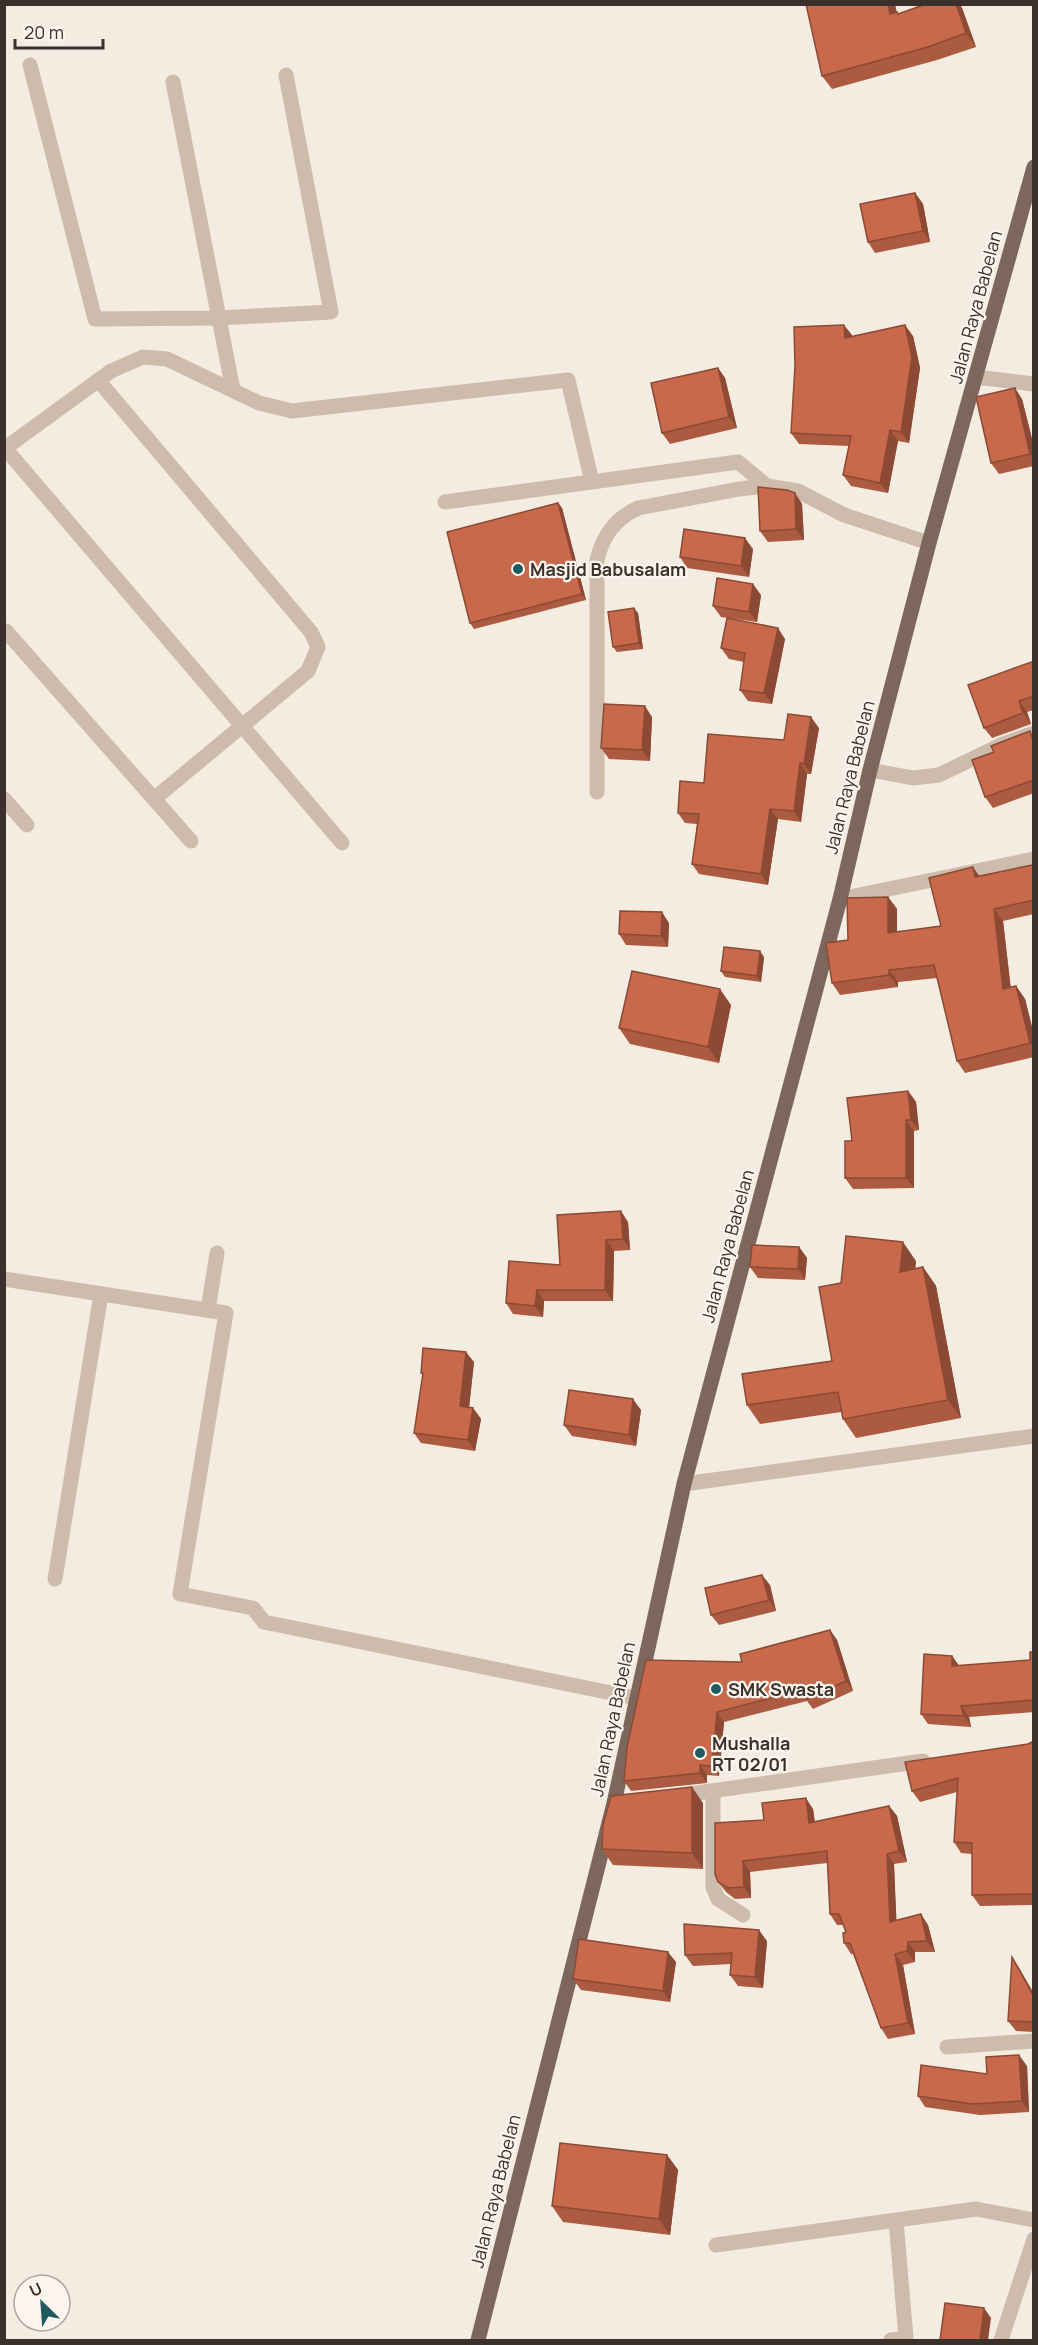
<svg xmlns="http://www.w3.org/2000/svg" width="1038" height="2345" font-family="Manrope,sans-serif">
<style>
.lines{fill:none;stroke-linecap:round;stroke-linejoin:round}
.minor{stroke:#cdbbac;stroke-width:15}
.major{stroke:#7d675c;stroke-width:15}
.wall{fill:#ac5a40}
.shaded-wall{fill:#8c4a34}
.building{fill:#c8694b;stroke:#8c4a34;stroke-width:1.5}
.poi-dot{fill:#1f5a5e;stroke:#fbf5ee;stroke-width:2}
.labels{text-anchor:middle;dominant-baseline:central;stroke-width:4.5;stroke-linejoin:round;paint-order:stroke}
.street-label{font-size:18px;fill:#3b302b;stroke:#fbf5ee}
.poi-label{font-size:18px;font-weight:bold;fill:#3b302b;stroke:#fbf5ee;text-anchor:start}
</style>
<rect width="100%" height="100%" fill="#f4ebe1"/>
<g class="lines">
<!-- minor -->
<g class="minor">
<polyline points="30,65 95,319 219,318 331,312 286,75"/>
<polyline points="173,82 233,390"/>
<polyline points="976,377 1034,384"/>
<polyline points="98,380 311,632 318,647 308,671 154,799"/>
<polyline points="4,447 342,843"/>
<polyline points="4,449 111,371 143,357 167,359 259,403 292,411 568,380 592,482"/>
<polyline points="445,502 738,462 767,486"/>
<polyline points="4,633 6,631 191,841"/>
<polyline points="870,770 913,778 939,775 1003,744 1034,733"/>
<path d="M597,792V560C603,535 615,519 638,508L739,489L767,486L798,491L844,515L929,543"/>
<polyline points="4,799 27,825"/>
<polyline points="840,899 1034,859"/>
<polyline points="4,1279 226,1313 180,1594 253,1608 264,1622 636,1698"/>
<polyline points="208,1310 217,1253"/>
<polyline points="684,1484 1034,1436"/>
<polyline points="55,1579 101,1294"/>
<polyline points="713,1792 713,1887 718,1899 743,1915"/>
<polyline points="676,1796 923,1761"/>
<polyline points="947,2047 1034,2041"/>
<polyline points="716,2245 976,2209 1034,2220"/>
<polyline points="891,2340 906,2338 896,2221"/>
<polyline points="1001,2340 1034,2239"/>
</g>
<!-- major -->
<polyline class="major" points="478,2340 614,1803 684,1484 840,899 870,770 929,543 1034,167"/>
</g>
<!-- wall -->
<g class="wall">
<polygon points="806,4 895,4 896,12 899,14 962,8 976,47 937,60 832,89 822,76"/>
<polygon points="915,193 923,204 930,242 875,253 868,242"/>
<polygon points="852,336 913,336 920,368 909,443 898,441 888,493 851,486 843,475 849,446 799,444 791,433"/>
<polygon points="718,368 725,378 737,428 670,444 662,433"/>
<polygon points="1022,399 1034,447 1034,466 999,474 991,463"/>
<polygon points="795,493 802,504 804,540 768,542 760,531"/>
<polygon points="558,503 562,508 586,600 474,629 470,623"/>
<polygon points="753,549 749,577 687,568 680,557"/>
<polygon points="761,595 757,622 721,617 713,606"/>
<polygon points="638,613 643,649 617,652 613,647"/>
<polygon points="785,639 772,704 748,701 740,690 744,662 729,659 721,648"/>
<polygon points="1034,661 1034,710 1027,712 1031,724 992,738 984,728"/>
<polygon points="652,717 650,761 609,759 601,748"/>
<polygon points="819,728 811,774 807,774 801,822 778,819 768,885 699,874 692,864 697,824 685,823 678,813 704,783 784,740"/>
<polygon points="1034,737 1034,793 993,808 985,797"/>
<polygon points="1032,865 1034,867 1034,914 1003,921 1011,988 1016,986 1025,999 1034,1035 1034,1057 965,1073 957,1061 937,978 898,982 898,987 840,995 832,983 848,940 888,897 897,909 897,932 941,926 979,876"/>
<polygon points="669,923 668,947 626,945 619,934"/>
<polygon points="764,957 761,982 725,977 721,971"/>
<polygon points="731,1005 719,1063 630,1044 619,1028"/>
<polygon points="908,1091 916,1102 919,1130 914,1131 914,1188 853,1189 845,1178 852,1141"/>
<polygon points="628,1222 630,1250 614,1251 613,1301 544,1301 543,1317 513,1314 506,1303 560,1265"/>
<polygon points="799,1247 807,1258 805,1280 758,1278 750,1267"/>
<polygon points="916,1261 915,1269 923,1267 936,1286 961,1418 856,1438 843,1419 841,1412 760,1424 747,1405 832,1361 841,1283"/>
<polygon points="474,1362 469,1407 473,1408 481,1419 475,1451 421,1443 414,1433 423,1376 421,1373"/>
<polygon points="641,1410 636,1446 572,1436 564,1425"/>
<polygon points="770,1585 776,1611 719,1625 711,1615"/>
<polygon points="830,1630 837,1640 853,1691 813,1709 807,1701 724,1722 719,1776 707,1775 707,1783 631,1791 624,1781 742,1662"/>
<polygon points="1034,1652 1034,1712 969,1717 971,1727 928,1724 921,1714 952,1656 959,1666 1030,1660"/>
<polygon points="1034,1741 1034,1905 980,1906 972,1895 972,1854 961,1853 954,1842 957,1792 920,1802 912,1791"/>
<polygon points="703,1803 703,1869 613,1865 602,1849"/>
<polygon points="889,1806 897,1816 907,1862 894,1864 896,1920 928,1925 935,1952 915,1952 915,1962 903,1965 915,2034 888,2039 881,2028 853,1954 851,1954 844,1943 846,1932 843,1925 837,1925 830,1914 827,1863 750,1872 751,1898 735,1899 726,1892 718,1882 764,1820 813,1809 815,1822"/>
<polygon points="767,1941 763,1988 738,1986 730,1975 731,1964 693,1966 685,1955"/>
<polygon points="1012,1957 1019,1968 1034,1994 1034,2032 1016,2031 1008,2021"/>
<polygon points="676,1962 670,2002 581,1990 573,1979"/>
<polygon points="1027,2066 1029,2112 980,2115 925,2107 918,2096 987,2074"/>
<polygon points="667,2155 678,2170 670,2235 563,2222 552,2206"/>
</g>
<!-- shaded-wall -->
<g class="shaded-wall">
<polygon points="888,4 895,4 900,27 890,14"/>
<polygon points="956,4 960,4 962,8 976,47 966,33"/>
<polygon points="915,193 923,204 930,242 923,231"/>
<polygon points="844,325 852,335 853,348 845,338"/>
<polygon points="905,325 913,336 920,368 909,443 901,432"/>
<polygon points="718,368 725,378 737,428 729,417"/>
<polygon points="1015,388 1022,399 1034,447 1034,459 1030,454"/>
<polygon points="890,430 898,441 888,493 880,483"/>
<polygon points="795,493 802,504 804,540 796,529"/>
<polygon points="558,503 562,508 586,600 582,594"/>
<polygon points="745,538 753,549 749,577 741,566"/>
<polygon points="753,584 761,595 757,622 749,612"/>
<polygon points="634,608 638,613 643,649 639,643"/>
<polygon points="778,628 785,639 772,704 764,693"/>
<polygon points="1019,701 1027,712 1031,724 1023,713"/>
<polygon points="645,706 652,717 650,761 642,750"/>
<polygon points="811,717 819,728 811,774 804,764"/>
<polygon points="800,763 807,774 801,822 794,811"/>
<polygon points="770,809 778,819 768,885 761,874"/>
<polygon points="973,867 982,880 975,877"/>
<polygon points="888,897 897,909 897,945 888,933"/>
<polygon points="994,909 1003,921 1012,1002 1003,989"/>
<polygon points="662,912 669,923 668,947 661,936"/>
<polygon points="760,951 764,957 761,982 757,976"/>
<polygon points="889,970 898,982 898,987 889,975"/>
<polygon points="1016,986 1025,999 1034,1035 1034,1049 1030,1043"/>
<polygon points="720,989 731,1005 719,1063 708,1047"/>
<polygon points="908,1091 916,1102 919,1130 911,1120"/>
<polygon points="906,1120 914,1131 914,1188 906,1178"/>
<polygon points="621,1211 628,1222 630,1250 623,1239"/>
<polygon points="606,1240 614,1251 613,1301 605,1290"/>
<polygon points="903,1242 916,1261 913,1290 900,1272"/>
<polygon points="799,1247 807,1258 805,1280 798,1269"/>
<polygon points="923,1267 936,1286 961,1418 948,1400"/>
<polygon points="537,1290 544,1301 543,1317 535,1306"/>
<polygon points="466,1352 474,1362 468,1417 460,1406"/>
<polygon points="633,1399 641,1410 636,1446 629,1435"/>
<polygon points="473,1408 481,1419 475,1451 468,1440"/>
<polygon points="762,1575 770,1585 776,1611 769,1600"/>
<polygon points="830,1630 837,1640 853,1691 846,1681"/>
<polygon points="952,1656 960,1667 952,1666"/>
<polygon points="961,1706 969,1717 971,1727 964,1716"/>
<polygon points="717,1712 724,1722 719,1776 712,1766"/>
<polygon points="700,1765 707,1775 707,1783 700,1773"/>
<polygon points="692,1787 703,1803 703,1869 692,1853"/>
<polygon points="806,1798 813,1809 816,1834 809,1823"/>
<polygon points="889,1806 897,1816 907,1862 899,1851"/>
<polygon points="887,1854 894,1864 897,1932 890,1922"/>
<polygon points="743,1861 750,1872 751,1898 744,1887"/>
<polygon points="921,1914 928,1925 935,1952 927,1941"/>
<polygon points="759,1930 767,1941 763,1988 755,1977"/>
<polygon points="908,1942 915,1952 915,1962 907,1951"/>
<polygon points="668,1952 676,1962 670,2002 663,1991"/>
<polygon points="895,1954 903,1965 915,2034 908,2023"/>
<polygon points="1012,1957 1019,1968 1034,1994 1034,1997"/>
<polygon points="1019,2055 1027,2066 1029,2112 1022,2101"/>
<polygon points="667,2155 678,2170 670,2235 659,2219"/>
<polygon points="984,2308 991,2318 988,2340 980,2340"/>
</g>
<!-- building -->
<g class="building">
<polygon points="806,4 888,4 890,14 897,12 898,14 926,4 956,4 966,33 928,47 822,76"/>
<polygon points="915,193 923,231 868,242 860,204"/>
<polygon points="844,325 845,338 905,325 912,357 901,432 890,430 880,483 843,475 851,436 791,433 795,366 794,327"/>
<polygon points="718,368 729,417 662,433 651,383"/>
<polygon points="1015,388 1030,454 991,463 976,397"/>
<polygon points="758,487 787,490 795,493 796,529 760,531"/>
<polygon points="558,503 582,594 470,623 447,532"/>
<polygon points="684,529 745,538 741,566 680,557"/>
<polygon points="717,578 753,584 749,612 713,606"/>
<polygon points="634,608 639,643 613,647 608,612"/>
<polygon points="727,618 778,628 764,693 740,690 745,653 721,648"/>
<polygon points="1034,661 1034,696 1019,701 1023,713 984,728 968,685"/>
<polygon points="604,704 645,706 642,750 601,748"/>
<polygon points="788,714 811,717 804,764 800,763 794,811 770,809 761,874 692,864 699,814 678,813 680,781 704,783 708,734 784,740"/>
<polygon points="1030,731 1034,743 1034,780 985,797 972,760 994,752 991,746"/>
<polygon points="1032,865 1034,870 1034,900 994,909 1003,989 1016,986 1030,1043 957,1061 934,965 889,970 889,975 832,983 826,943 848,940 847,898 888,897 888,933 941,926 929,878 973,867 975,877"/>
<polygon points="620,911 662,912 661,936 619,934"/>
<polygon points="724,947 760,951 757,976 721,971"/>
<polygon points="632,971 720,989 708,1047 619,1028"/>
<polygon points="908,1091 911,1120 906,1120 906,1178 845,1178 845,1141 852,1141 847,1098"/>
<polygon points="621,1211 623,1239 606,1240 605,1290 537,1290 535,1306 506,1303 509,1261 560,1265 557,1215"/>
<polygon points="846,1236 903,1242 900,1272 923,1267 948,1400 843,1419 838,1392 747,1405 742,1374 832,1361 819,1287 841,1283"/>
<polygon points="752,1245 799,1247 798,1269 750,1267"/>
<polygon points="423,1348 466,1352 460,1406 473,1408 468,1440 414,1433 423,1373 421,1373"/>
<polygon points="569,1390 633,1399 629,1435 564,1425"/>
<polygon points="762,1575 769,1600 711,1615 705,1588"/>
<polygon points="830,1630 846,1681 806,1699 802,1690 717,1712 712,1766 700,1765 700,1773 624,1781 627,1747 646,1660 742,1662 740,1654"/>
<polygon points="1030,1652 1034,1652 1034,1700 961,1706 964,1716 921,1714 924,1654 952,1656 952,1666 1030,1660"/>
<polygon points="1034,1741 1034,1894 972,1895 972,1843 954,1842 958,1778 912,1791 905,1762 1028,1744"/>
<polygon points="692,1787 692,1853 602,1849 603,1825 611,1796"/>
<polygon points="806,1798 809,1823 889,1806 899,1851 887,1854 890,1922 921,1914 927,1941 908,1942 907,1951 895,1954 908,2023 881,2028 850,1943 844,1943 843,1933 846,1932 839,1914 830,1914 827,1851 743,1861 744,1887 728,1888 718,1882 715,1874 715,1823 764,1820 762,1803"/>
<polygon points="684,1924 759,1930 755,1977 730,1975 732,1953 685,1955"/>
<polygon points="579,1939 668,1952 663,1991 573,1979"/>
<polygon points="1012,1957 1034,1997 1034,2022 1008,2021"/>
<polygon points="1019,2055 1022,2101 972,2104 918,2096 921,2065 987,2074 986,2057"/>
<polygon points="560,2143 667,2155 659,2219 552,2206"/>
<polygon points="945,2303 984,2308 980,2340 940,2340"/>
</g>
<!-- markers -->
<g class="poi-dot">
<circle cx="518" cy="569" r="6"/>
<circle cx="716" cy="1689" r="6"/>
<circle cx="700" cy="1753" r="6"/>
</g>
<g class="labels">
<!-- street labels -->
<g class="street-label">
<text transform="translate(975 307) rotate(-75)">Jalan Raya Babelan</text>
<text transform="translate(849 777) rotate(-76)">Jalan Raya Babelan</text>
<text transform="translate(727 1246) rotate(-75)">Jalan Raya Babelan</text>
<text transform="translate(612 1719) rotate(-78)">Jalan Raya Babelan</text>
<text transform="translate(495 2191) rotate(-76)">Jalan Raya Babelan</text>
</g>
<!-- poi labels -->
<g class="poi-label">
<text x="530" y="569">Masjid Babusalam</text>
<text x="728" y="1689">SMK Swasta</text>
<text x="712" y="1743">Mushalla<tspan x="712" dy="21">RT 02/01</tspan></text>
</g>
</g>
<!-- border -->
<rect width="1038" height="2345" fill="none" stroke="#3b302b" stroke-width="12"/>
<!-- north arrow -->
<g transform="translate(42 2303) rotate(335)"><circle r="28" fill="#fbf5ee" stroke="#aea6a0" stroke-width="1.5"/>
<path d="M0-4.5L10 22L0 15L-10 22Z" fill="#1f5a5e"/>
<text y="-9" font-size="16" font-weight="bold" text-anchor="middle" fill="#3b302b">U</text>
</g>
<!-- scale -->
<path d="M15 39v9h88v-9" fill="none" stroke="#3b302b" stroke-width="3"/>
<text x="24" y="39" font-size="18" fill="#3b302b" stroke="#fbf5ee" stroke-width="4.5" paint-order="stroke">20 m</text>
</svg>
